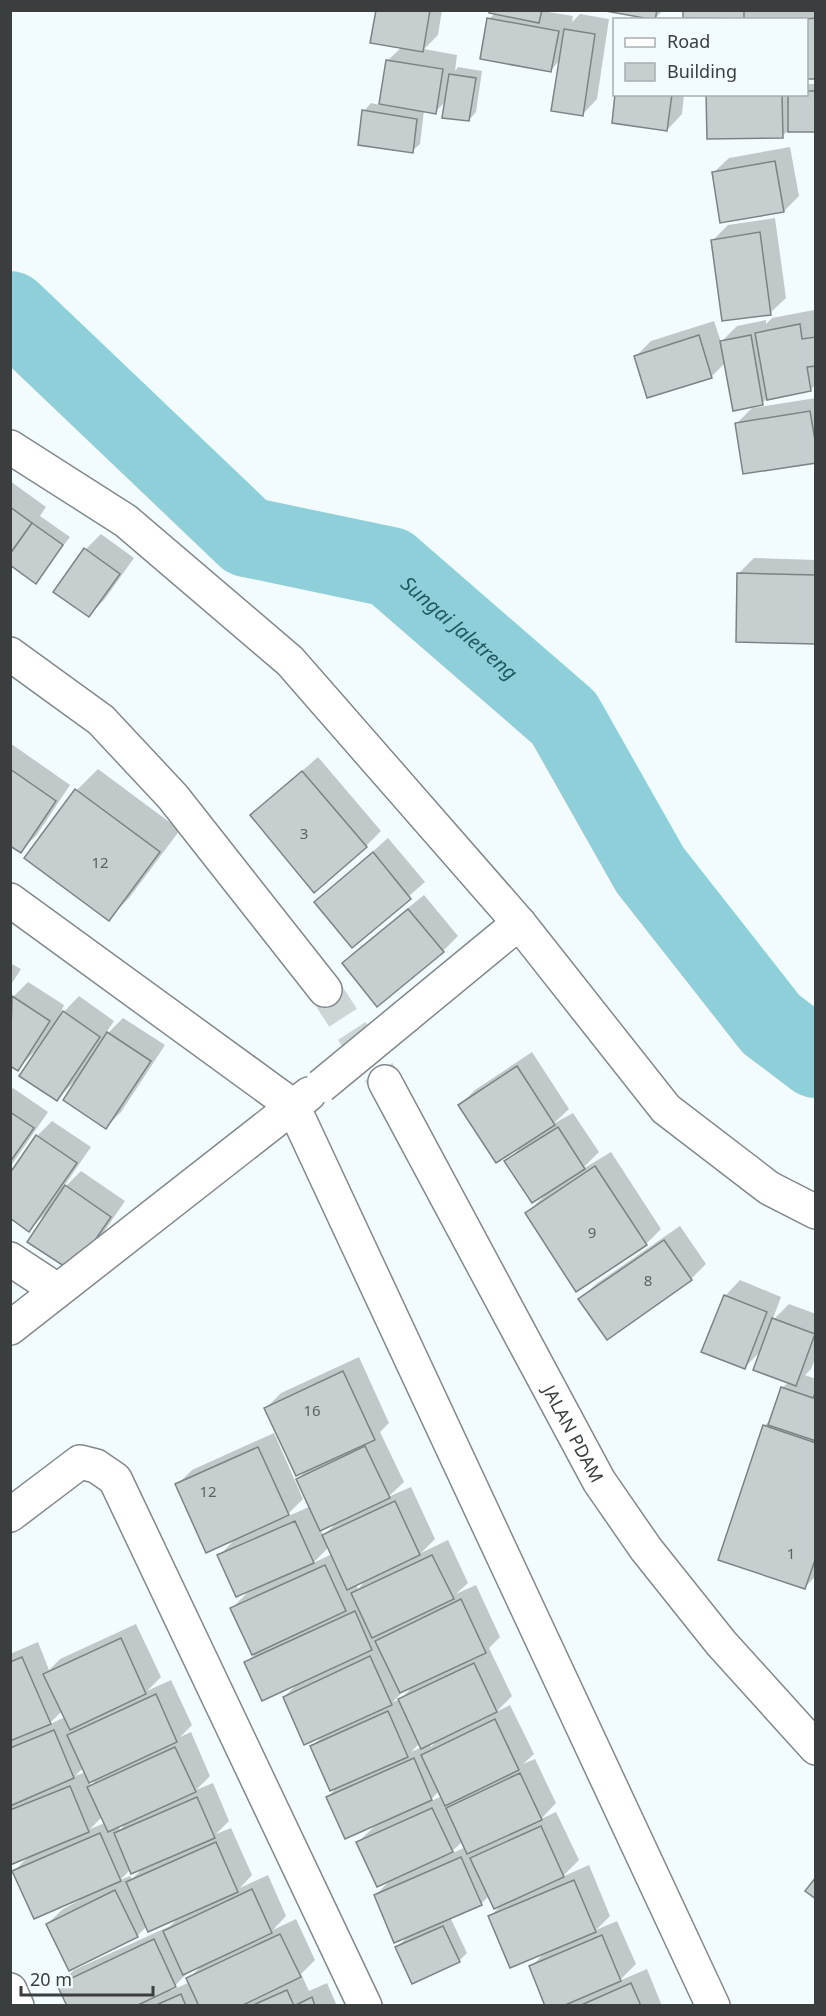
<svg xmlns="http://www.w3.org/2000/svg" width="826" height="2016" font-family="'Noto Sans',sans-serif">
<style>
.shadow{fill:#0003;fill-rule:evenodd}
.lines{fill:none;stroke-linecap:round;stroke-linejoin:round}
.river{stroke:#8ecfd9;stroke-width:80}
.building{fill:#c6ced0;stroke:#7b8384;stroke-width:1.5}
.minor-tunnel{stroke:#cdd5d7;stroke-width:33;stroke-dasharray:33 16;stroke-linecap:butt}
.minor-casing{stroke:#81898a;stroke-width:36}
.minor{stroke:#fff;stroke-width:33}
.minor-bridge-casing{stroke:#81898a;stroke-width:36;stroke-linecap:butt}
.minor-bridge{stroke:#fff;stroke-width:33}
.labels{text-anchor:middle;dominant-baseline:central;stroke-width:5;stroke-linejoin:round;paint-order:stroke}
.number-label{font-size:15px;fill:#5d6262}
.street-label{font-size:18px;fill:#3a3e3e;stroke:#f2fbfd}
.water-label{font-size:20px;font-style:italic;fill:#235a62;stroke:#f2fbfd}
</style>
<rect width="100%" height="100%" fill="#f2fbfd"/>
<!-- shadow -->
<g class="shadow">
<polygon points="377,10 442,10 438,35 424,49 457,55 455,71 458,67 482,71 476,112 469,120 446,101 435,112 424,110 420,144 412,151 364,111 371,103 380,105 387,61 402,47"/>
<polygon points="491,10 549,10 548,12 573,16 572,22 580,14 609,19 597,99 582,115 560,60 551,70 489,19 495,13"/>
<polygon points="602,10 663,10 655,19"/>
<polygon points="685,10 816,10 816,77 806,20 740,20 742,18"/>
<polygon points="806,84 816,84 816,130 788,131 782,136 707,94 806,94"/>
<polygon points="617,94 684,94 682,114 667,130"/>
<polygon points="790,147 799,196 784,211 713,173 729,158"/>
<polygon points="775,218 786,298 770,313 713,240 728,225"/>
<polygon points="814,310 816,385 811,389 768,398 762,403 725,363 711,377 636,356 651,341 714,321 721,342 737,326 766,320 766,324 772,318"/>
<polygon points="816,398 816,462 737,423 752,408"/>
<polygon points="10,481 46,507 40,516 70,537 35,582 10,563"/>
<polygon points="101,534 134,558 104,600 89,615 55,591 86,549"/>
<polygon points="754,558 816,560 816,643 738,574"/>
<polygon points="10,743 70,785 36,836 20,851 10,844"/>
<polygon points="318,757 381,831 366,846 252,815"/>
<polygon points="98,769 180,830 129,898 108,919 27,858 77,790"/>
<polygon points="388,838 425,882 352,946 316,902"/>
<polygon points="424,895 458,936 443,951 344,963 359,948"/>
<polygon points="10,963 21,969 10,986"/>
<polygon points="28,982 64,1005 59,1017 79,996 114,1021 106,1033 107,1034 123,1018 165,1045 121,1112 106,1127 76,1080 57,1099 35,1051 18,1069 10,1064 10,1000"/>
<polygon points="532,1052 569,1109 553,1124 573,1113 599,1152 581,1170 611,1152 661,1229 646,1244 576,1290 527,1213 545,1195 506,1162 522,1146 460,1105 475,1090"/>
<polygon points="13,1088 48,1112 10,1167 10,1091"/>
<polygon points="52,1121 91,1147 64,1186 65,1187 81,1171 125,1201 88,1255 48,1211 29,1230 37,1136"/>
<polygon points="680,1226 706,1264 691,1279 580,1299 596,1284"/>
<polygon points="740,1280 781,1297 772,1321 789,1304 816,1314 816,1357 811,1369 805,1375 816,1379 816,1576 804,1588 764,1426 772,1419 782,1388 789,1382 762,1350 745,1367 725,1296"/>
<path d="M359,1357L389,1423L380,1432L404,1482L388,1497L411,1487L435,1539L421,1553L448,1540L468,1583L456,1594L476,1585L500,1637L489,1648L512,1696L496,1712L510,1705L534,1754L523,1764L535,1759L556,1803L541,1819L556,1812L579,1860L562,1877L589,1865L610,1916L596,1930L617,1921L636,1964L619,1981L647,1969L662,2006H547L531,1967L545,1952L490,1917L502,1904L489,1896L481,1904L450,1917L467,1953L459,1961L397,1947L408,1936L376,1895L392,1878L358,1842L378,1823L328,1797L338,1786L312,1746L323,1736L284,1697L298,1683L246,1662L254,1655L232,1608L251,1589L219,1556L237,1537L177,1485L192,1470L274,1433L303,1499L284,1518L311,1506L298,1479L308,1469L266,1408L281,1393ZM337,1522L323,1536L321,1529ZM329,1547L332,1554L313,1563ZM367,1579L358,1589L356,1584ZM413,1686L402,1698L393,1702L404,1690ZM438,1739L431,1747L429,1743ZM420,1743L422,1747L411,1752ZM439,1791L442,1796L429,1802ZM463,1841L466,1847L448,1855Z"/>
<path d="M136,1624L161,1677L147,1691L171,1680L192,1725L180,1737L191,1732L210,1776L196,1790L213,1783L229,1821L216,1834L231,1828L252,1875L240,1888L268,1875L286,1916L273,1930L296,1919L315,1960L301,1974L309,1991L327,1983L337,2006H68L59,1985L74,1970L170,1926L179,1917L147,1926L137,1936L47,1924L63,1909L80,1900L79,1898L14,1871L30,1855L10,1863V1654L38,1642L49,1670L60,1659ZM62,1711L65,1717L48,1725ZM84,1767L86,1772L75,1776ZM99,1777L91,1785L89,1781ZM102,1817L105,1823L90,1829ZM127,1822L120,1830L118,1826ZM143,1868L132,1879L130,1876L120,1880L131,1869ZM203,1964L188,1979L190,1982L170,1991L190,1970Z"/>
</g>
<g class="lines">
<!-- river -->
<path class="river" id="s1" d="M10,311L247,537L390,567L564,718L650,870L771,1024L816,1058"/>
</g>
<!-- building -->
<g class="building">
<polygon points="376,10 430,10 423,52 370,43"/>
<polygon points="489,10 542,10 539,23 489,13"/>
<polygon points="600,10 657,10 655,20"/>
<polygon points="683,10 744,10 744,19 683,18"/>
<polygon points="487,18 559,31 551,72 480,59"/>
<polygon points="816,18 816,79 806,79 806,20 795,20"/>
<polygon points="564,29 595,34 583,116 551,111"/>
<polygon points="386,60 443,69 436,114 379,104"/>
<polygon points="449,74 476,78 469,121 442,118"/>
<polygon points="806,91 816,91 816,132 788,132 788,94 806,94"/>
<polygon points="615,94 672,94 667,131 612,123"/>
<polygon points="706,94 782,94 783,138 707,139"/>
<polygon points="362,110 417,119 413,153 358,145"/>
<polygon points="775,161 784,212 720,223 712,172"/>
<polygon points="760,232 771,315 722,321 711,240"/>
<polygon points="800,324 802,339 816,337 816,366 807,367 811,391 767,400 755,333"/>
<polygon points="699,335 712,378 647,398 634,356"/>
<polygon points="751,335 763,405 733,411 720,341"/>
<polygon points="810,411 816,446 816,463 743,474 735,423"/>
<polygon points="10,507 32,523 10,554"/>
<polygon points="32,523 63,545 36,584 10,565 10,554"/>
<polygon points="84,548 120,574 89,617 53,592"/>
<polygon points="737,573 816,575 816,644 736,642"/>
<polygon points="10,769 56,801 21,853 10,846"/>
<polygon points="302,771 367,847 314,893 250,815"/>
<polygon points="75,789 160,852 109,921 24,858"/>
<polygon points="373,852 411,899 352,948 314,902"/>
<polygon points="408,909 444,952 377,1007 342,963"/>
<polygon points="12,996 50,1021 18,1071 10,1066"/>
<polygon points="63,1011 100,1037 57,1101 19,1076"/>
<polygon points="107,1032 151,1061 106,1129 63,1100"/>
<polygon points="517,1066 555,1125 496,1163 458,1105"/>
<polygon points="10,1112 34,1128 10,1162"/>
<polygon points="558,1127 585,1169 532,1203 504,1161"/>
<polygon points="36,1135 77,1163 29,1232 10,1218 10,1173"/>
<polygon points="595,1166 647,1245 576,1292 525,1213"/>
<polygon points="65,1185 111,1217 73,1272 27,1242"/>
<polygon points="664,1240 692,1280 607,1340 578,1299"/>
<polygon points="724,1295 767,1312 745,1369 701,1352"/>
<polygon points="772,1318 815,1334 796,1386 753,1370"/>
<polygon points="343,1371 375,1440 296,1476 264,1408"/>
<polygon points="781,1387 813,1398 816,1391 816,1441 768,1425"/>
<polygon points="763,1425 816,1443 816,1557 805,1589 718,1560"/>
<polygon points="365,1446 390,1498 320,1531 296,1479"/>
<polygon points="258,1447 289,1515 206,1553 175,1484"/>
<polygon points="395,1501 420,1555 347,1590 322,1535"/>
<polygon points="295,1521 314,1563 236,1597 217,1555"/>
<polygon points="432,1555 454,1599 372,1638 351,1593"/>
<polygon points="325,1565 346,1611 252,1655 230,1608"/>
<polygon points="461,1599 486,1653 400,1693 375,1641"/>
<polygon points="355,1611 372,1650 262,1701 244,1662"/>
<polygon points="121,1638 146,1694 70,1730 43,1674"/>
<polygon points="370,1656 392,1705 304,1745 283,1697"/>
<polygon points="22,1657 51,1724 10,1741 10,1662"/>
<polygon points="474,1663 497,1712 421,1749 398,1699"/>
<polygon points="156,1694 177,1742 89,1783 67,1735"/>
<polygon points="388,1711 408,1757 330,1791 310,1746"/>
<polygon points="495,1719 519,1770 445,1806 421,1755"/>
<polygon points="54,1730 74,1778 10,1806 10,1748"/>
<polygon points="175,1747 196,1792 108,1832 87,1787"/>
<polygon points="414,1758 432,1800 345,1839 326,1797"/>
<polygon points="520,1773 542,1820 467,1854 446,1808"/>
<polygon points="70,1786 89,1832 10,1865 10,1810"/>
<polygon points="197,1797 215,1838 131,1874 114,1833"/>
<polygon points="432,1808 453,1852 377,1887 356,1842"/>
<polygon points="541,1826 564,1877 494,1909 470,1858"/>
<polygon points="100,1833 121,1881 34,1919 12,1871"/>
<polygon points="216,1842 238,1892 148,1932 126,1882"/>
<polygon points="461,1857 482,1905 394,1943 374,1895"/>
<polygon points="816,1877 816,1899 805,1891"/>
<polygon points="574,1880 596,1932 510,1968 488,1916"/>
<polygon points="252,1889 272,1933 183,1975 163,1931"/>
<polygon points="115,1890 138,1937 69,1971 46,1924"/>
<polygon points="443,1926 460,1962 412,1984 395,1947"/>
<polygon points="280,1934 301,1977 241,2006 199,2006 186,1978"/>
<polygon points="602,1935 621,1981 563,2006 545,2006 529,1966"/>
<polygon points="154,1939 176,1987 136,2006 67,2006 57,1985"/>
<polygon points="631,1983 641,2006 579,2006"/>
<polygon points="287,1990 294,2006 251,2006"/>
<polygon points="181,1994 186,2006 154,2006"/>
<polygon points="312,1997 315,2006 294,2006"/>
</g>
<g class="lines">
<!-- minor-tunnel -->
<polyline class="minor-tunnel" points="325,990 385,1082"/>
<!-- minor casing -->
<g class="minor-casing">
<g id="minor">
<polyline points="10,447 126,521 290,661 519,923 666,1109 769,1188 816,1212"/>
<polyline points="10,654 101,720 173,797 325,990"/>
<polyline points="10,900 293,1106 713,2006"/>
<polyline points="406,1016 519,923"/>
<path id="s2" d="M385,1082L599,1481L646,1549L721,1643L816,1748"/>
<polyline points="10,1259 57,1290"/>
<polyline points="10,1328 309,1094"/>
<polyline points="10,1515 80,1462 96,1466 115,1479 365,2006"/>
<polyline points="10,1990 17,2006"/>
</g>
</g>
<!-- minor -->
<use href="#minor" class="minor"/>
<!-- minor-bridge casing -->
<g class="minor-bridge-casing">
<polyline id="minor-bridge" points="321,1086 406,1016"/>
</g>
<!-- minor-bridge -->
<use href="#minor-bridge" class="minor-bridge"/>
</g>
<g class="labels">
<!-- number labels -->
<g class="number-label">
<text x="304" y="833">3</text>
<text x="100" y="862">12</text>
<text x="592" y="1232">9</text>
<text x="648" y="1280">8</text>
<text x="312" y="1410">16</text>
<text x="208" y="1491">12</text>
<text x="791" y="1553">1</text>
</g>
<!-- street labels -->
<g class="street-label">
<text stroke="none"><textPath href="#s2" startOffset="399">JALAN PDAM</textPath></text>
</g>
<!-- water labels -->
<g class="water-label">
<text stroke="none"><textPath href="#s1" startOffset="566">Sungai Jaletreng</textPath></text>
</g>
</g>
<!-- border -->
<rect width="826" height="2016" fill="none" stroke="#3a3e3e" stroke-width="24"/>
<!-- legend -->
<rect x="613" y="18" width="195" height="78" fill="#f2fbfd" stroke="#a8afb1" stroke-width="1.5"/>
<rect x="625" y="38" width="30" height="9" fill="#ffffff" stroke="#a8afb1" stroke-width="1.5"/>
<text x="667" y="48" font-size="18" fill="#3a3e3e">Road</text>
<rect x="625" y="63" width="30" height="18" fill="#c6ced0" stroke="#a8afb1" stroke-width="1.5"/>
<text x="667" y="78" font-size="18" fill="#3a3e3e">Building</text>
<!-- scale -->
<path d="M21 1986v9h132v-9" fill="none" stroke="#3a3e3e" stroke-width="3"/>
<text x="30" y="1986" font-size="18" fill="#3a3e3e" stroke="#f2fbfd" stroke-width="4.5" paint-order="stroke">20 m</text>
</svg>
